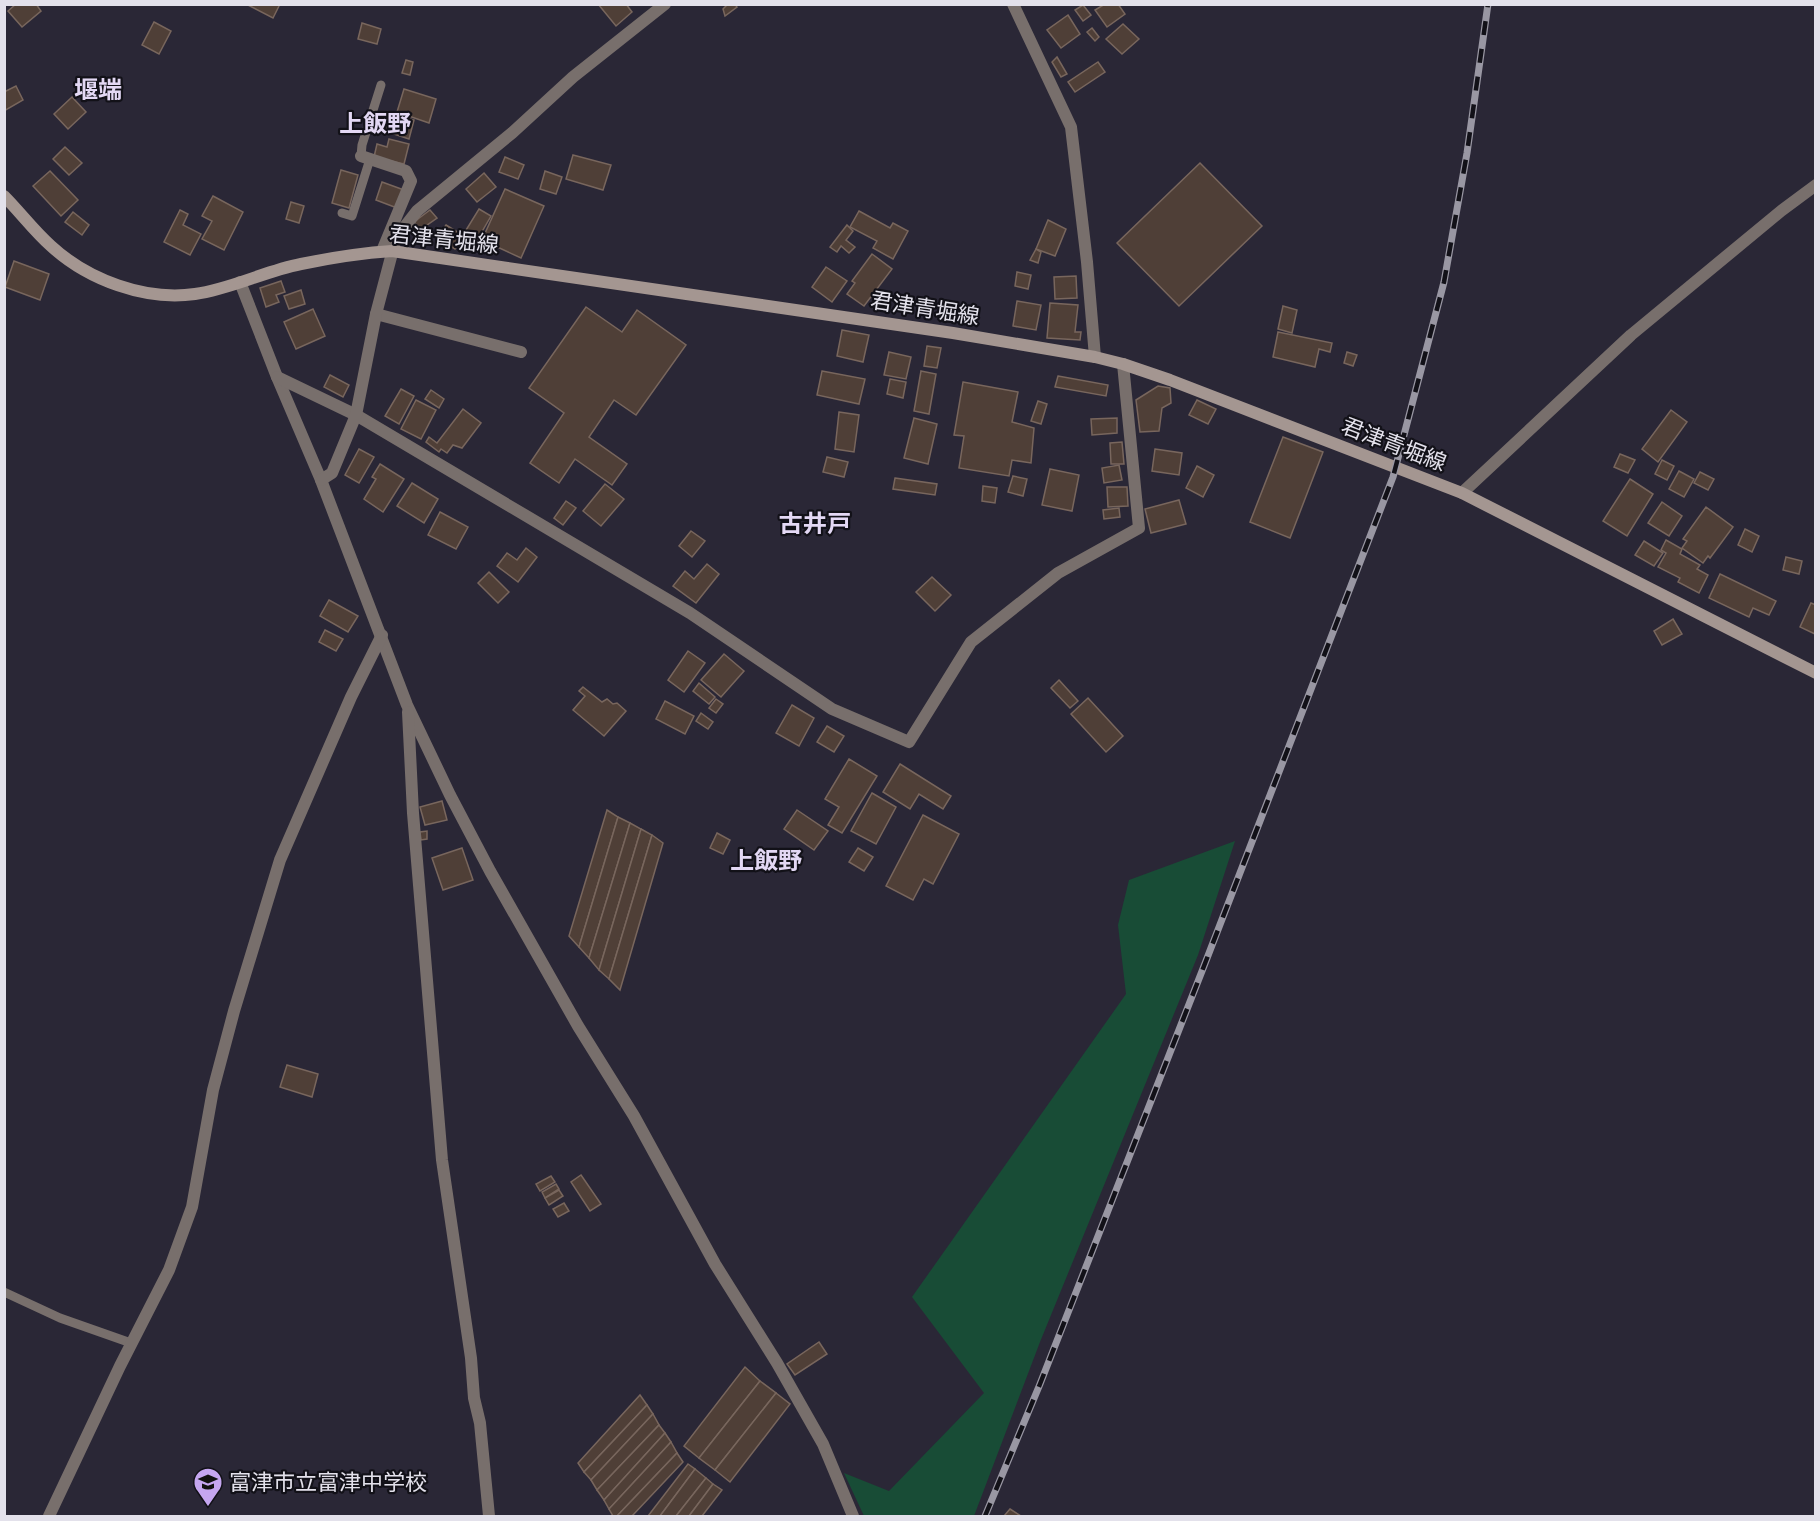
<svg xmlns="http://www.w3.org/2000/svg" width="1820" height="1521" font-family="Jost,'Noto Sans JP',sans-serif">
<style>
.green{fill:#184c36}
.building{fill:#4f3f37;stroke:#78665d;stroke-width:1.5}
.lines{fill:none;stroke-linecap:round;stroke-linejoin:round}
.lane{stroke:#786f6c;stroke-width:9}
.street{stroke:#786f6c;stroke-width:12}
.secondary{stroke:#a49691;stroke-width:12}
.rail-casing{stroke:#9997a3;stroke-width:7}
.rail{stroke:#121118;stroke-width:4.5;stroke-dasharray:14;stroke-linecap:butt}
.labels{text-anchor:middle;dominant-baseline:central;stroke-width:4.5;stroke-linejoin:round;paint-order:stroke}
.street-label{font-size:22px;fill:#e3e1eb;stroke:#121118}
.poi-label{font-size:22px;fill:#e3e1eb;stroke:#121118;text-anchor:start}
.neighbourhood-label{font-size:24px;font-weight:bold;fill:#e3d8f4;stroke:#121118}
</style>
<rect width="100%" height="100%" fill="#2a2736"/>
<!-- green -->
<polygon class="green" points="1235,841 1198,955 1040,1342 974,1516 864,1516 844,1473 889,1491 984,1393 912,1297 1126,994 1118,925 1129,880"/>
<!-- building -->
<g class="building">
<polygon points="16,4 36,4 41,11 22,27 8,11"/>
<polygon points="246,4 280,4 273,18"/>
<polygon points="598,4 626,4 632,12 616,26"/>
<polygon points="728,4 735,4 737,7 725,16 723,9"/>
<polygon points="1105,4 1118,4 1125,14 1107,27 1095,10"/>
<polygon points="1083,5 1091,15 1083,21 1075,10"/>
<polygon points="1068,15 1080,34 1061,48 1047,30"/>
<polygon points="154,22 171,31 159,54 142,45"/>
<polygon points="362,23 381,29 377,44 358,39"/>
<polygon points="1123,24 1139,39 1122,54 1106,39"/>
<polygon points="1092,28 1099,37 1095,41 1087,32"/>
<polygon points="1057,57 1067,74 1061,77 1052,62"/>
<polygon points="406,60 413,62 410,75 402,73"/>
<polygon points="1098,62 1105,72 1075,92 1068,82"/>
<polygon points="16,86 23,100 4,111 4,92"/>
<polygon points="404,89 436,99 429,123 397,112"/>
<polygon points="72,97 86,112 68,129 54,114"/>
<polygon points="399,116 414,120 409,139 385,131 389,119 397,122"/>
<polygon points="389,139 409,144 404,164 374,157 377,144 387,147"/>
<polygon points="65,147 82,163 69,175 53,159"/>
<polygon points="573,155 611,165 603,190 566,179"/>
<polygon points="505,157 524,165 518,179 499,172"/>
<polygon points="1200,163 1262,226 1179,306 1117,243"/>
<polygon points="341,170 358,175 349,208 332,203"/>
<polygon points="50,171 78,200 61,216 33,186"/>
<polygon points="545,171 562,177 556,194 540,189"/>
<polygon points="484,173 496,187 477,202 466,189"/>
<polygon points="382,182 404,190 397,208 376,200"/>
<polygon points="505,189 544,206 521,258 482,240"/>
<polygon points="213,196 243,212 224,250 202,239 212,221 202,216"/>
<polygon points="291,202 304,206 299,223 286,219"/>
<polygon points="479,209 491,216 476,242 463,235"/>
<polygon points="180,210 188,214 183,225 201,234 190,255 164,242"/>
<polygon points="430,210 437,218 420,230 414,222"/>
<polygon points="859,211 890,228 893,223 908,231 893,259 873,248 877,241 850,227"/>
<polygon points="73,212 89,225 82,235 65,222"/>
<polygon points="1048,220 1066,229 1055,256 1036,249"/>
<polygon points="446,225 464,236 455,249 437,238"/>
<polygon points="847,225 853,231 846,240 855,247 849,253 841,246 837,252 830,247"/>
<polygon points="1036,249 1041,252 1038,263 1030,260"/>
<polygon points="872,254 892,269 864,306 847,294 855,283 852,281"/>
<polygon points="14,261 49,274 40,300 5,287"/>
<polygon points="826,267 847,281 832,302 812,287"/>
<polygon points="1017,272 1031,275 1028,289 1015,286"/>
<polygon points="1076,276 1077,298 1055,299 1054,277"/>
<polygon points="281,281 285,292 276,295 279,302 266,307 260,288"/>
<polygon points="301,290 305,304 289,309 284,296"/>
<polygon points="1017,301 1041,305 1036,330 1013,326"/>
<polygon points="1050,303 1078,305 1075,332 1081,332 1080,340 1047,338"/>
<polygon points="1283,306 1297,310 1292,333 1278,329"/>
<polygon points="586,307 622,332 637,310 686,345 636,415 614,400 589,437 627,464 612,485 575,459 559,483 530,463 564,413 529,388"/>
<polygon points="313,309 325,336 296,349 284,322"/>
<polygon points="842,330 869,335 863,362 837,356"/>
<polygon points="1278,332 1332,343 1330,352 1319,349 1315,367 1273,357"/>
<polygon points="927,346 941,348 937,368 924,366"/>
<polygon points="889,352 911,357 906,379 884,375"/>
<polygon points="1347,352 1357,355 1353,366 1344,363"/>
<polygon points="822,371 865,379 859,404 817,395"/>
<polygon points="921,371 936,374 929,414 914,411"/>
<polygon points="330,375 349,385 343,397 324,387"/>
<polygon points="1058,376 1108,385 1106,396 1055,387"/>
<polygon points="890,379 906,382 903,398 887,394"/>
<polygon points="963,382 1018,392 1012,422 1034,428 1031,463 1012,460 1009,476 959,468 964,436 954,435"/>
<polygon points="1158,386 1170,388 1171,403 1162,408 1159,431 1140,432 1136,400"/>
<polygon points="401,389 414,396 399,424 385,416"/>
<polygon points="431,390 444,399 439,408 425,399"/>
<polygon points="416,400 436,410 421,439 401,429"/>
<polygon points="1197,400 1216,409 1208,424 1189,415"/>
<polygon points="1038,401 1047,404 1041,424 1031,421"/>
<polygon points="463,409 481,423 462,448 453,445 447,453 441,449 439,452 426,442 429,437 437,443"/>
<polygon points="1671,410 1687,422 1658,462 1642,449"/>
<polygon points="839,412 859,415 854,452 835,449"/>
<polygon points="914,418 937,424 928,464 904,458"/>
<polygon points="1117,418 1117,433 1092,435 1091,419"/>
<polygon points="1283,437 1323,452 1290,538 1250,522"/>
<polygon points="1122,442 1124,464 1111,464 1110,443"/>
<polygon points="359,449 374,457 359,483 345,475"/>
<polygon points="1155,449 1182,453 1179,475 1152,471"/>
<polygon points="1620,454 1635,460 1628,473 1614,467"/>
<polygon points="827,457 848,462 844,477 823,472"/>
<polygon points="1662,460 1674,466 1667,480 1655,474"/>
<polygon points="380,464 404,479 383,512 364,499 376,479 372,477"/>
<polygon points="1119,465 1122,480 1104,483 1102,468"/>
<polygon points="1197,466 1214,475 1203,497 1186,488"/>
<polygon points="1050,469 1079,475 1072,511 1042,505"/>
<polygon points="1679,471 1694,479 1684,497 1669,489"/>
<polygon points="1700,472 1714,479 1708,490 1694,483"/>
<polygon points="1013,476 1027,479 1023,496 1008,492"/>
<polygon points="895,478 937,484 935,495 893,489"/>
<polygon points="1630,479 1653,494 1627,536 1603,521"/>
<polygon points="412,483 438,499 424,523 397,506"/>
<polygon points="605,484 624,499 601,526 583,511"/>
<polygon points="983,486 997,488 995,503 982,501"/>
<polygon points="1107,487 1127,487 1128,506 1108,507"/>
<polygon points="1179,500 1186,524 1151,533 1145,509"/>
<polygon points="566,501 576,508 563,525 554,518"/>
<polygon points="1662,502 1682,516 1669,536 1648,523"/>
<polygon points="1706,507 1733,527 1710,558 1708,556 1703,563 1682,548 1687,541 1683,539"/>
<polygon points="1119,508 1120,517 1104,519 1103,510"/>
<polygon points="440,512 468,527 456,549 428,535"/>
<polygon points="1745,529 1759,536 1752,552 1738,545"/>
<polygon points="691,531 705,541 692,557 679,546"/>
<polygon points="1666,540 1682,549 1680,554 1700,565 1697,569 1708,575 1699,593 1678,582 1680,578 1658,567 1666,553 1661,550"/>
<polygon points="1644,541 1663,553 1654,566 1635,555"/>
<polygon points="526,548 537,557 518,582 497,566 507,553 517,560"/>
<polygon points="1786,557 1802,561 1799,574 1783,570"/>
<polygon points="707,564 719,574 696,603 673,586 685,571 694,579"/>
<polygon points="489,572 509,592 498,603 478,583"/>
<polygon points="1720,574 1776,601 1769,615 1753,608 1749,617 1709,598"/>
<polygon points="932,577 951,595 935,611 916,592"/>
<polygon points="329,600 358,616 348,632 320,616"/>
<polygon points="1811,603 1816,605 1815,634 1800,627"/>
<polygon points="1673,619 1682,634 1662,645 1654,631"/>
<polygon points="325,630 343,639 336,651 319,642"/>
<polygon points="688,651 705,663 684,692 668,680"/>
<polygon points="724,654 744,671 721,697 701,680"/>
<polygon points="1059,680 1078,701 1070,708 1051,688"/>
<polygon points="699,683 715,697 709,704 693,691"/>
<polygon points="583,687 602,702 607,699 613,704 617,703 626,711 604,736 573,710 585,696 579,691"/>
<polygon points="1088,698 1123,736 1106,752 1071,714"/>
<polygon points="716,699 723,704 716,713 709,708"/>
<polygon points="665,701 694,716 685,734 656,719"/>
<polygon points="792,705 814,718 799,746 776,733"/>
<polygon points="701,713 713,722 708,729 696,721"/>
<polygon points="827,726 844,736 834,752 817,742"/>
<polygon points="849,759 877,776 842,833 828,825 839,807 825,799"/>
<polygon points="900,764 951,796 943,809 919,794 910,809 883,792"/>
<polygon points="872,793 896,807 876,844 851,831"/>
<polygon points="442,801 447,820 425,825 420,807"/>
<polygon points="607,810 618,817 579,947 569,936"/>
<polygon points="797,810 828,831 814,850 784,829"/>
<polygon points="923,815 959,834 933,884 924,879 913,900 886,886"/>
<polygon points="618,817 630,823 589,958 579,947"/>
<polygon points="630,823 641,829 599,970 589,958"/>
<polygon points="641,829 652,835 609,979 599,970"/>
<polygon points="427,831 427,839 421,840 420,832"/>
<polygon points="717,833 730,840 723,854 710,848"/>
<polygon points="652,835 663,843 620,990 609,979"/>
<polygon points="462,848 473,880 443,890 432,858"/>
<polygon points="858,848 873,857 864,871 849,862"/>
<polygon points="287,1065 318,1074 312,1097 280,1087"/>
<polygon points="581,1175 601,1204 590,1211 571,1182"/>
<polygon points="551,1176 555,1182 540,1191 536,1184"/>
<polygon points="556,1184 559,1189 545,1198 542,1192"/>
<polygon points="559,1190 563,1196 549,1205 545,1198"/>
<polygon points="564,1203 569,1211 558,1217 553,1209"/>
<polygon points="819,1342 827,1354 795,1375 787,1364"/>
<polygon points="745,1367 760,1381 699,1458 684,1446"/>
<polygon points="760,1381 776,1393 715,1470 699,1458"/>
<polygon points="776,1393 790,1404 730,1482 715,1470"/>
<polygon points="640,1395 647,1405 584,1472 578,1463"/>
<polygon points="647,1405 653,1414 591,1480 584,1472"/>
<polygon points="653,1414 659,1425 597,1490 591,1480"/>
<polygon points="659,1425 665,1433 604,1500 597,1490"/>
<polygon points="665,1433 671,1442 609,1509 604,1500"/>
<polygon points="671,1442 677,1453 617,1516 613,1516 609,1509"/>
<polygon points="677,1453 683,1462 632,1516 617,1516"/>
<polygon points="688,1464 695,1469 660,1516 648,1516"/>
<polygon points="695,1469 706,1478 676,1516 660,1516"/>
<polygon points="706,1478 713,1484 689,1516 676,1516"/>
<polygon points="713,1484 722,1490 702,1516 689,1516"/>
<polygon points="1010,1509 1021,1516 1004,1516"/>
</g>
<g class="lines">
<!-- lane -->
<g class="lane">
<polyline points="361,156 362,145 381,85"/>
<polyline points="342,213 352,216 370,159"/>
<polyline points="4,1292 60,1318 131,1343"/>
</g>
<!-- street -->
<g class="street">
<polyline points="1013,4 1071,127 1087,262 1095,357"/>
<polyline points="361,156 406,171 411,181 382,251"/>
<polyline points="240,282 277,377 321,480 407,705 450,795 490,871 578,1026 634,1116 715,1264 777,1363 823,1444 853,1516"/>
<polyline points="376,314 521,352"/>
<polyline points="277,377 356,415 690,613 832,709 909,742 971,642 1058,573 1139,528 1123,364"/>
<polyline points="321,480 332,473 356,415 376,314 396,238 417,211 512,133 573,77 665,4"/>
<polyline points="1462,493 1631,335 1781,211 1816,185"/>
<polyline points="408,712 413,813 442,1160 471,1358 474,1398 480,1423 489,1516"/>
<polyline points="49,1516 120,1366 169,1270 192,1207 213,1090 234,1011 280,860 351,697 382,635"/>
</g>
<!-- secondary -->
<path class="secondary" d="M4,196C20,212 34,231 51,246C88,280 145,301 195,294C231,289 265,271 301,264C330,258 362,253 392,251L953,333L1095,357L1123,364L1170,380L1462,493L1816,673"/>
<!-- rail casing -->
<g class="rail-casing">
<polyline id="rail" points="985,1516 1040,1384 1204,966 1393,477 1444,282 1467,153 1488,4"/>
</g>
<!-- rail -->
<use href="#rail" class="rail"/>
</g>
<!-- icons -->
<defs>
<g id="school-pin" transform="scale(1.5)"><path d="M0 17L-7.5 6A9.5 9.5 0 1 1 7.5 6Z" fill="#c5a6f0" stroke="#121118"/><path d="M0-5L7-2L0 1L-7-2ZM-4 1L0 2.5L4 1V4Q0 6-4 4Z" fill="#111"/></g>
</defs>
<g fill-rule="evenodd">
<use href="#school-pin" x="208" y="1482"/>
</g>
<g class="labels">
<!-- street labels -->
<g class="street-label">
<text transform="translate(444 239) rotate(6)">君津青堀線</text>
<text transform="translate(925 308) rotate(9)">君津青堀線</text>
<text transform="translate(1394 444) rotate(21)">君津青堀線</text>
</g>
<!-- poi labels -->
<g class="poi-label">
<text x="229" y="1482">富津市立富津中学校</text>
</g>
<!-- neighbourhood labels -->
<g class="neighbourhood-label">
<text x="98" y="89">堰端</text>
<text x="375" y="123">上飯野</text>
<text x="815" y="523">古井戸</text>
<text x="766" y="860">上飯野</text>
</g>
</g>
<!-- border -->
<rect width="1820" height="1521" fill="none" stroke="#e3e1eb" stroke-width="12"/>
</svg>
